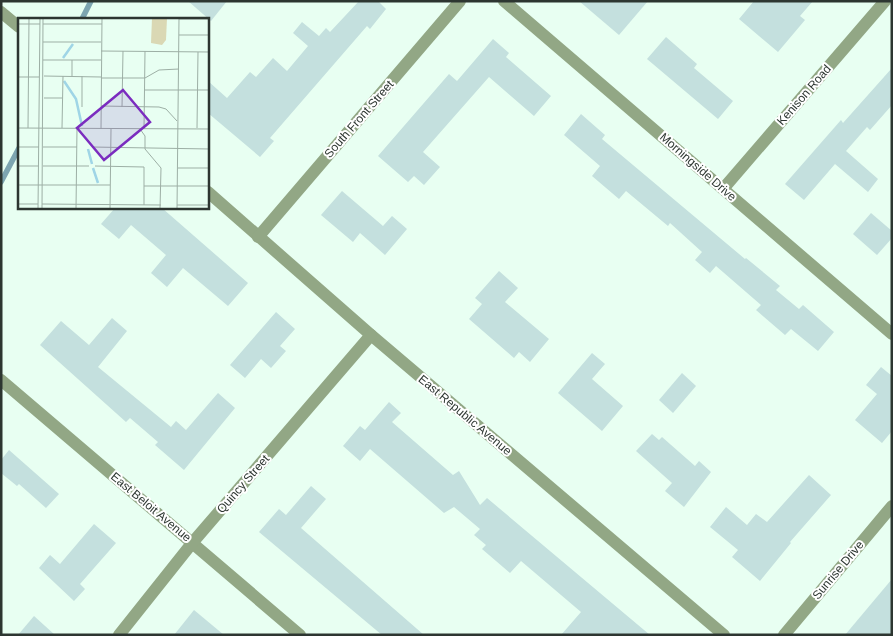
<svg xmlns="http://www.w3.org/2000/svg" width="893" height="636" font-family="Arial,sans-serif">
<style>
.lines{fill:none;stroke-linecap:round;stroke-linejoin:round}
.stream{stroke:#7da5b0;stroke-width:5.5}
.building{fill:#c4e0de}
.minor{stroke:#92a785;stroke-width:12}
.tertiary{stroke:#92a785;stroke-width:12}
.labels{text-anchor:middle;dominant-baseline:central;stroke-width:4;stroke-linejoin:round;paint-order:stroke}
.street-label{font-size:12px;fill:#2d3631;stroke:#fff}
.inset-river{fill:none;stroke:#9fd5e6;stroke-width:2.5}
.inset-road{fill:none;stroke:#9dafa5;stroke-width:1}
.view{fill:#7b2cbf;fill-opacity:0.15;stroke:#7b2cbf;stroke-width:2.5}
.inset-edge{fill:none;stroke:#2d3631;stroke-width:2.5}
</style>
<rect width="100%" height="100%" fill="#e8fff2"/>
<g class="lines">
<!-- stream -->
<g class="stream">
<polyline points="82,19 91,1"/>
<polyline points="1,182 19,148"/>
</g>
</g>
<!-- building -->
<g class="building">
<polygon points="188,1 227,1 211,21"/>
<polygon points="359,1 378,1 386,9 370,29 367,26 270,138 274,141 260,157 208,113 208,81 227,98 250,72 256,77 273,58 287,71 308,46 293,33 302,22 319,36 326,28 330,32"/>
<polygon points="579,1 648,1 619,35"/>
<polygon points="754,1 813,1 800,16 805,20 778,52 739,19"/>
<polygon points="666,37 697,64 694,68 733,101 718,119 647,59"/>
<polygon points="493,39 509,53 506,57 551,96 534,116 489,77 423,152 440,167 424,185 414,176 408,182 378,156 449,74 457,81"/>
<polygon points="892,68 892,105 870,130 867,127 846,151 878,179 868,192 835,164 804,200 785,184 841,120 843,123"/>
<polygon points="581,114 605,135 602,139 745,259 746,258 780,286 776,290 799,309 803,305 834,332 818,351 791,329 785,335 756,310 761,305 716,266 710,273 695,260 702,252 670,223 668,226 626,191 619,199 592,176 600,166 564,135"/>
<polygon points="342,191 383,226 392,216 407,229 385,255 360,233 353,242 321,215"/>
<polygon points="115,208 162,208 248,283 228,306 183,268 167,287 151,273 166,255 131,225 119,239 101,224"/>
<polygon points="871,213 892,231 892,238 877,255 853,234"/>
<polygon points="499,271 518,288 505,302 549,339 530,362 519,352 514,358 469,319 482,304 475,298"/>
<polygon points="276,312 295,329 280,346 286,351 271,368 261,359 245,378 230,365"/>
<polygon points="112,318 127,331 98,367 171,427 176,421 186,430 218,393 235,408 184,470 155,445 158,442 130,418 126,422 40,345 61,321 89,345"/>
<polygon points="592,353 605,364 592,379 623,406 602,431 558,393"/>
<polygon points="881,367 892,376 892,431 882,443 855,420 877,394 866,385"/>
<polygon points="682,373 696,386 673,413 659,400"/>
<polygon points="389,402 401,413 392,422 453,475 459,471 480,505 487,498 650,635 561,635 581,612 521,561 510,573 482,549 486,545 474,535 480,529 454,507 444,513 370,449 360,461 343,446 360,426 365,430"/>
<polygon points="652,434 659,440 662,437 695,466 699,461 711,472 684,507 665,491 672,483 636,451"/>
<polygon points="9,450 59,494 46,508 19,484 17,486 1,473 1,460"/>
<polygon points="809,475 831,495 790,542 791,543 760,581 732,557 738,550 710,527 726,507 747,525 756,514 767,522"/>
<polygon points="311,486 326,499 301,528 424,635 382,635 259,532 279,509 286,515"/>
<polygon points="94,524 116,543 80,584 85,589 74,601 39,568 50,555 60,564"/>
<polygon points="892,579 892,635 845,635"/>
<polygon points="194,610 224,635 174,635"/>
<polygon points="34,616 55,635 18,635"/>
</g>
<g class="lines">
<!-- minor -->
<g class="minor">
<polyline points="504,1 892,334"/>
<polyline points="723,189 885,1"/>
<polyline points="1,380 300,635"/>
<polyline points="784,635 892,506"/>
</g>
<!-- tertiary -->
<g class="tertiary">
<polyline points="1,12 19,27"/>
<polyline points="208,192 371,335 724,635"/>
<polyline points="258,237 460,1"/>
<polyline points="119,635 193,542 371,335"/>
</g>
</g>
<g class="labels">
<!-- street labels -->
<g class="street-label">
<text transform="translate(804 95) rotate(-49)">Kenison Road</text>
<text transform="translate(359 119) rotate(-49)">South Front Street</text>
<text transform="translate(698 167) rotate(41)">Morningside Drive</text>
<text transform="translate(465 415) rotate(40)">East Republic Avenue</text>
<text transform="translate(243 484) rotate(-49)">Quincy Street</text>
<text transform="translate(151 507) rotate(40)">East Beloit Avenue</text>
<text transform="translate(838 570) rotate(-50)">Sunrise Drive</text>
</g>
</g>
<!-- overview -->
<g transform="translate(18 18)">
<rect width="191" height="191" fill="#e8fff2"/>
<path d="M134,0H149L148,22L144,27L133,25Z" fill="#dad8b4"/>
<path class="inset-river" d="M45,40L55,26M46,63L58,81L64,108M70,131L74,146M75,150L80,165"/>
<path class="inset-road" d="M161,1H192M0,6H22M25,6H84M161,17H192M25,24H83M83,33L192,34M25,42H83M26,58L83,59M54,58V42M64,58V89M0,59H21M83,60H127L141,52L161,51M127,72H192M26,80H44M83,88L141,89L148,91L159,103M104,89L105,33M0,110L192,111M10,110L11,0M44,110L45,58M179,110L180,34M83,111L84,0M122,111L127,118V131L143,150L142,191M126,111L127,33M0,129H21M25,129H59M74,129L192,131M0,148H21M25,148H71M77,148L126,149V187M160,150H192M0,167H92M126,168H192M0,186H20M24,186L143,187M159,187H192M20,191L22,0M24,191L25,0M58,191L59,110M92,191L93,111M159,191L161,0"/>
<path class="view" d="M105,72L132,104L86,142L59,110Z"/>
<rect width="191" height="191" class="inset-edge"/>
</g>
<!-- border -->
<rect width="893" height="636" fill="none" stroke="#2d3631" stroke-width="5"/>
</svg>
